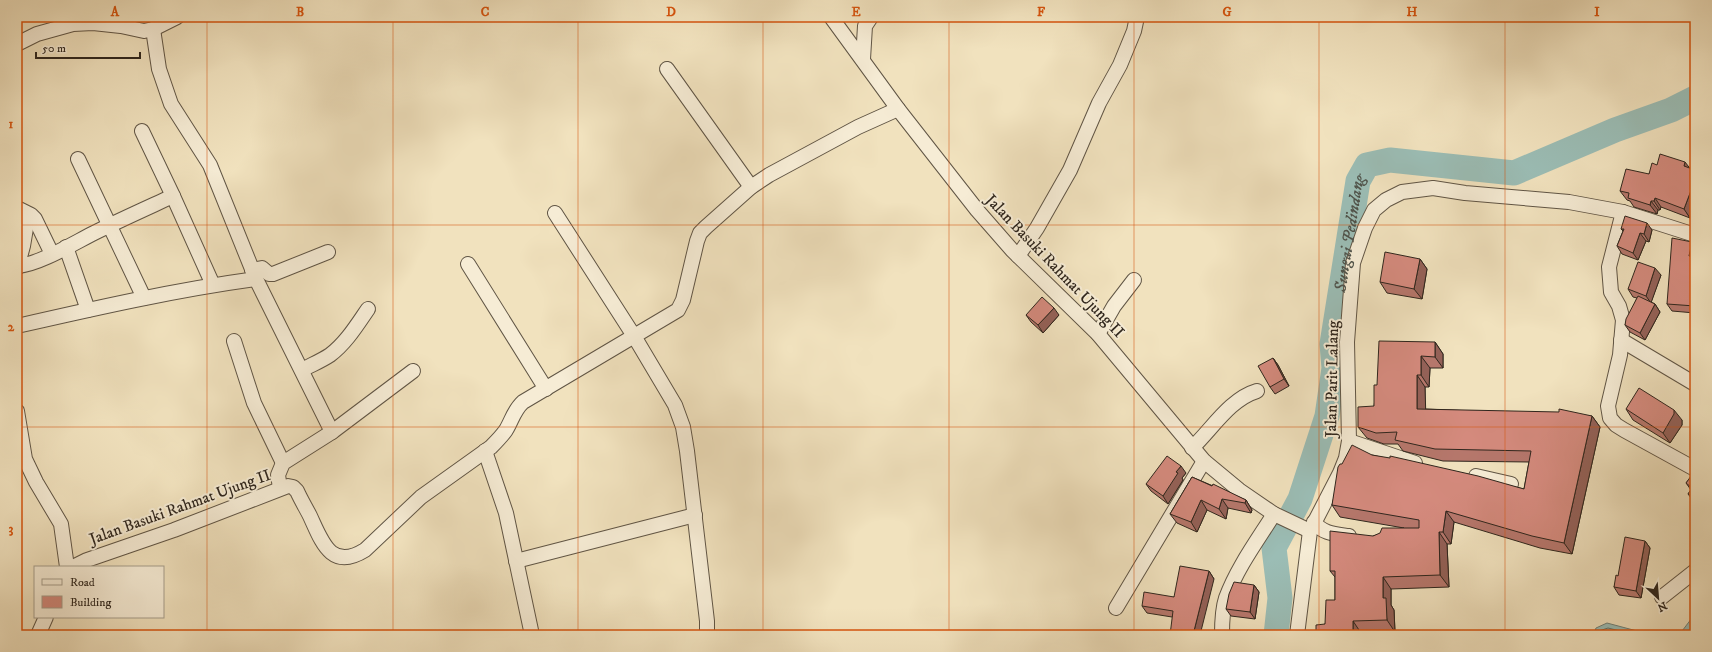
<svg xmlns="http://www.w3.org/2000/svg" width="1712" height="652" font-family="'IM FELL DW Pica',serif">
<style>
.water{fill:#9bbdb5;stroke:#708178}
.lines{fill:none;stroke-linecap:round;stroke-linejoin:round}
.shore{stroke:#657269;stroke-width:1}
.river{stroke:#9bbdb5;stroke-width:25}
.minor-casing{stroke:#605545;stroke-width:16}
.minor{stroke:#f6ecd5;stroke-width:14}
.wall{fill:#b6776c;stroke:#2f261d}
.shaded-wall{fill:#946158;stroke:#2f261d}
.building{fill:#d48a7d;stroke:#2f261d}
.grid{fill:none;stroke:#d6540e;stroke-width:1;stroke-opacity:0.55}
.labels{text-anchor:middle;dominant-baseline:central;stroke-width:4;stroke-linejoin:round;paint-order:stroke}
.street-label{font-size:16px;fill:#2f261d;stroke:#f6ecd5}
.water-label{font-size:17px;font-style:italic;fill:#4f534b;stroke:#f6ecd5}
.neatline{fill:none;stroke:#d6540e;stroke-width:1.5}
.grid-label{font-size:13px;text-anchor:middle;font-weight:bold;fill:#d6540e}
</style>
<rect width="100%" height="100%" fill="#f1e2be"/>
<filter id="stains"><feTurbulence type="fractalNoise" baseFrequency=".005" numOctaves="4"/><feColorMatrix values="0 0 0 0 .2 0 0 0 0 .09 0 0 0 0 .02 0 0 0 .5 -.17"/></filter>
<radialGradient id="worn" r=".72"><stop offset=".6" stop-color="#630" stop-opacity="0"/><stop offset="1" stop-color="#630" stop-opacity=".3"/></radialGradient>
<!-- water -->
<g class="water">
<polygon points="1695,614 1695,635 1679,635"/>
<polygon points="1607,623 1652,635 1593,635 1596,628"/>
</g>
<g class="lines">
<!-- shore -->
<polyline class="shore" points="1597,635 1599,631 1608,628 1636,635"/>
<!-- river -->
<path class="river" id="s1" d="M1276,635L1280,598L1274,548L1300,499L1327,416L1334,368L1332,344L1358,181L1367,165L1390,160L1514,173L1615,130L1671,110L1695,98"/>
<!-- minor casing -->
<g class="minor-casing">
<g id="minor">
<polyline points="831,17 898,109"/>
<polyline points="153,29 159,69 171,104 210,165 256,279 332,432"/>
<polyline points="17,44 37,34 73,24 93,23 121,26 144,31 153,29 177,17"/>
<polyline points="863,59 865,26 871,17"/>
<polyline points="667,69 751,187"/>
<polyline points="142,131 173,196 213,285"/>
<polyline points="78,159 144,298"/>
<polyline points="17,208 31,215 35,219 52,254"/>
<polyline points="17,209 26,228 23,246 17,268"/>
<polyline points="1623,212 1609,267 1611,292 1619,306 1623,320 1620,355 1608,406 1610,418 1616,425 1624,430 1695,469"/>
<polyline points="555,213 634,336 675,405 683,427 687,451 707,621 707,635"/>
<polyline points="66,247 88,310"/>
<polyline points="1018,256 1037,228 1070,170 1099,103 1120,65 1134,31 1137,17"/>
<polyline points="468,264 546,389"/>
<path d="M18,266C40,264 74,243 94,233C120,220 147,208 173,196"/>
<polyline points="252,270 262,268 269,274 273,274 328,252"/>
<path d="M17,326C96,308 175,290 256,279"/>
<polyline points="1098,334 1114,306 1134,280"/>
<polyline points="1621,340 1695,384"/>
<polyline points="234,341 254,403 283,463"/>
<path d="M302,370C311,365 321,361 330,355C346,343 357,325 368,309"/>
<polyline points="17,411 25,459 36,482 61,524 67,567"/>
<polyline points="1349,441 1415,463"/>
<path d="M1192,448C1212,429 1230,399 1257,391"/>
<polyline points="485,451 506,513 532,635"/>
<polyline points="1476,476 1511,484"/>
<polyline points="280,488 278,475 283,463 332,432 413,371"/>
<path d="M1314,522C1323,534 1335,534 1349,536"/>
<polyline points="516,561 695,515"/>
<path d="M73,567L87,560L174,530L288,486L293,487L297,491C301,500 306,508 310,516C322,542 331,571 365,550L421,497L491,447C497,441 502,436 506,430C512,420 514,410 523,402L678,310L683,300L697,241L700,233L706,227L751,187L769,175L858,127L898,109L977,210L1012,250L1098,334L1204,461L1239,490L1274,514L1310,531"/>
<polyline points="1662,597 1695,571"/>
<polyline points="1116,608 1204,461"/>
<polyline points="38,635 46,617"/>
<path d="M1222,635C1222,623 1222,610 1226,598C1237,568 1257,541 1274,514"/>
<polyline points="1297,635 1310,531 1340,473 1346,458 1349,441 1347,342 1353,263 1365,228 1374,210 1386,200 1402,192 1433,188 1465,193 1569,202 1623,212 1695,235"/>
</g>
</g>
<!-- minor -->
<use href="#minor" class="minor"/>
</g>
<!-- wall -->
<g class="wall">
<polygon points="1657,165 1690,218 1661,207 1660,210 1658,210 1657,214 1634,207 1630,201 1627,200 1620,191 1649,174"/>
<polygon points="1621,229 1652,230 1649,242 1646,241 1638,260 1622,254 1617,246 1623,231"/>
<polygon points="1692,242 1695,246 1695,313 1672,311 1667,304"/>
<polygon points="1420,259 1427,269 1422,299 1387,293 1380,282"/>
<polygon points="1661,275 1651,302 1655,304 1660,312 1645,340 1630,332 1625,325 1637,298 1633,297 1628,289"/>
<polygon points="1026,315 1059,315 1043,333 1031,322"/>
<polygon points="1435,342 1443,354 1443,368 1430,368 1429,387 1425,387 1425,409 1592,416 1600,427 1572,554 1540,548 1454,522 1451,544 1447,544 1449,587 1391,589 1391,605 1394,610 1395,632 1361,633 1361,635 1316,635 1325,624 1335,600 1335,577 1330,571 1373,536 1404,528 1340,517 1332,505 1342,464 1372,455 1524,489 1529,462 1443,461 1403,451 1398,444 1384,444 1367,438 1358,427 1374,406 1377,385"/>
<polygon points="1273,358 1278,365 1289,386 1275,394 1270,387"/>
<polygon points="1626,409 1682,420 1682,425 1670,443 1633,420"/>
<polygon points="1695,471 1695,503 1688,494 1691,490 1686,483"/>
<polygon points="1186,473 1182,478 1183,480 1168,504 1151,491 1146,484"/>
<polygon points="1192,477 1246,500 1252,510 1251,513 1228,508 1226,519 1207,510 1197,532 1177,523 1170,514"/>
<polygon points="1645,541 1650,548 1641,598 1619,595 1614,587 1618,576"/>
<polygon points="1209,571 1214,579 1172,617 1147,613 1142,606 1174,597"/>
<polygon points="1254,585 1259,592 1255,619 1231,616 1226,609"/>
</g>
<!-- shaded-wall -->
<g class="shaded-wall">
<polygon points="1685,162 1692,171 1684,166"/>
<polygon points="1695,180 1695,205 1690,218 1684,209"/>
<polygon points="1655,198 1661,207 1660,210 1654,201"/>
<polygon points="1651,201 1658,210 1657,214 1650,205"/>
<polygon points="1647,223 1652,230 1649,242 1644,234"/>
<polygon points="1640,233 1646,241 1638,260 1633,253"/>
<polygon points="1692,242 1695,246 1695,261 1689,256"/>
<polygon points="1420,259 1427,269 1422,299 1414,289"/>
<polygon points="1655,268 1661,275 1651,303 1646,296"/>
<polygon points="1655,304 1660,312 1645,340 1640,333"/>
<polygon points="1054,308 1059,315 1043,333 1038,325"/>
<polygon points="1435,342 1443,354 1443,368 1435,357"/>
<polygon points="1421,356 1430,368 1429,387 1421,375"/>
<polygon points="1273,358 1278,365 1289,386 1284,379"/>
<polygon points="1417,375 1425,387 1426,421 1417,409"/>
<polygon points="1674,410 1682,420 1682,425 1670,443 1663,433"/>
<polygon points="1592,416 1600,427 1572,554 1564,543"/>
<polygon points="1181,466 1186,473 1182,478 1183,480 1168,504 1163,496 1176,472"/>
<polygon points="1222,499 1228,508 1226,519 1219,509"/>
<polygon points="1201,500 1207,510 1197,532 1191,522"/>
<polygon points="1246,500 1252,510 1251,513 1245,503"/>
<polygon points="1446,511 1454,522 1451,544 1443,532"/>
<polygon points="1439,532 1447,544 1449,587 1440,575"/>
<polygon points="1645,541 1650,548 1641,598 1636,591"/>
<polygon points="1209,571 1214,579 1200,635 1196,635 1194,631"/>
<polygon points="1383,577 1391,589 1391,605 1394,610 1395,632 1387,620 1383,598"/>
<polygon points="1254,585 1259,592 1255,619 1250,612"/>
<polygon points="1353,621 1361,633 1361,635 1354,635 1353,633"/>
</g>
<!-- building -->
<g class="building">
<polygon points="1660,154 1685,162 1684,166 1695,170 1695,180 1684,209 1655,198 1654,201 1651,201 1650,205 1628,198 1629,193 1620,191 1626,169 1649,174 1652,163 1657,165"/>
<polygon points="1625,216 1647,223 1644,234 1640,233 1633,253 1617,246 1624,229 1621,229"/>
<polygon points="1672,238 1692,242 1689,256 1695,257 1695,306 1667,304"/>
<polygon points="1385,252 1420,259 1414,289 1380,282"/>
<polygon points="1638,262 1655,268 1646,296 1628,289"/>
<polygon points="1638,296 1655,304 1640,333 1625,325 1626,319"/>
<polygon points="1042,297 1054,308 1038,325 1026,315"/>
<polygon points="1379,341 1435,342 1435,357 1421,356 1421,375 1417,375 1417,409 1559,412 1559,409 1592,416 1564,543 1532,536 1446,511 1443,532 1439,532 1440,575 1383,577 1383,598 1386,598 1387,620 1353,621 1353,633 1343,634 1343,635 1316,635 1316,625 1325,624 1326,600 1335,600 1335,571 1330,571 1330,531 1373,536 1380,533 1382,528 1419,528 1419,520 1332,505 1338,467 1340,464 1342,464 1352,445 1372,455 1390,458 1390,456 1478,476 1524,489 1531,451 1435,449 1395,440 1397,432 1376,433 1358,427 1358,407 1374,406 1374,385 1377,385"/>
<polygon points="1273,358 1284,379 1270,387 1258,366"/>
<polygon points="1639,388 1674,410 1674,414 1663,433 1626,409"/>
<polygon points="1695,425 1695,432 1692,429"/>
<polygon points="1167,456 1181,466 1176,472 1178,473 1163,496 1146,484"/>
<polygon points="1695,471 1695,499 1688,494 1692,488 1686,483"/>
<polygon points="1192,477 1212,486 1213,484 1246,500 1245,503 1222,499 1219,509 1201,500 1191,522 1170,514"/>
<polygon points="1625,537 1645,541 1636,591 1614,587 1616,575 1618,576"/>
<polygon points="1180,566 1209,571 1194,631 1197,632 1196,635 1170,635 1173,611 1142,606 1144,592 1174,597"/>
<polygon points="1234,582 1254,585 1250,612 1226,609 1229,594"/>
</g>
<!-- grid -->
<path class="grid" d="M207,17V635M393,17V635M578,17V635M763,17V635M949,17V635M1134,17V635M1319,17V635M1505,17V635M17,225H1695M17,427H1695"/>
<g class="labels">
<!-- street labels -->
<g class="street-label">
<text transform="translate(1055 266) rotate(46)">Jalan Basuki Rahmat Ujung II</text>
<text transform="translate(1332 379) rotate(-89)">Jalan Parit Lalang</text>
<text transform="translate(180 507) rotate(-20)">Jalan Basuki Rahmat Ujung II</text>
</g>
<!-- water labels -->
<g class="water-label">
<text stroke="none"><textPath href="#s1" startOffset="415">Sungai Pedindang</textPath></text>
</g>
</g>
<!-- margin -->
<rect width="1712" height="652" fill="none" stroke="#f1e2be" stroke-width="44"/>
<!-- legend -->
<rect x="34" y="566" width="130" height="52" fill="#f6ecd5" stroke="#a69d8b"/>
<rect x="42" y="579" width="20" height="6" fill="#f6ecd5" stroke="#a69d8b"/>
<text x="70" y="586" font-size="12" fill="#2f261d">Road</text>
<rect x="42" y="596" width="20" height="12" fill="#d48a7d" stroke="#a69d8b"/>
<text x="70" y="606" font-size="12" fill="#2f261d">Building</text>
<!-- north arrow -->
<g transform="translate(1658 598) rotate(154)" stroke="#f6ecd5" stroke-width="3" paint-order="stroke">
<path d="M0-3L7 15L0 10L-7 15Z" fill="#2f261d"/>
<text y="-6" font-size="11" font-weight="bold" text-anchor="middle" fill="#2f261d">N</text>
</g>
<!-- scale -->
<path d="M36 52v6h104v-6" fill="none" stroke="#2f261d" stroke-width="2"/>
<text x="42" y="52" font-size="12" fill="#2f261d" stroke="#f6ecd5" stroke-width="3" paint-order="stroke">50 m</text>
<rect x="22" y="22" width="1668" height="608" class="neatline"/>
<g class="grid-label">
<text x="115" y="16">A</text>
<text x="300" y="16">B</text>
<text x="485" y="16">C</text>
<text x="671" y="16">D</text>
<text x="856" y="16">E</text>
<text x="1041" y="16">F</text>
<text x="1227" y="16">G</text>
<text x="1412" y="16">H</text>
<text x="1597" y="16">I</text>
<text x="11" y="128">1</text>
<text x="11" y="331">2</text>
<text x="11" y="533">3</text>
</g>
<rect width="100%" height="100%" filter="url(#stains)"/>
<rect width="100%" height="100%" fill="url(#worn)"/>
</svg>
